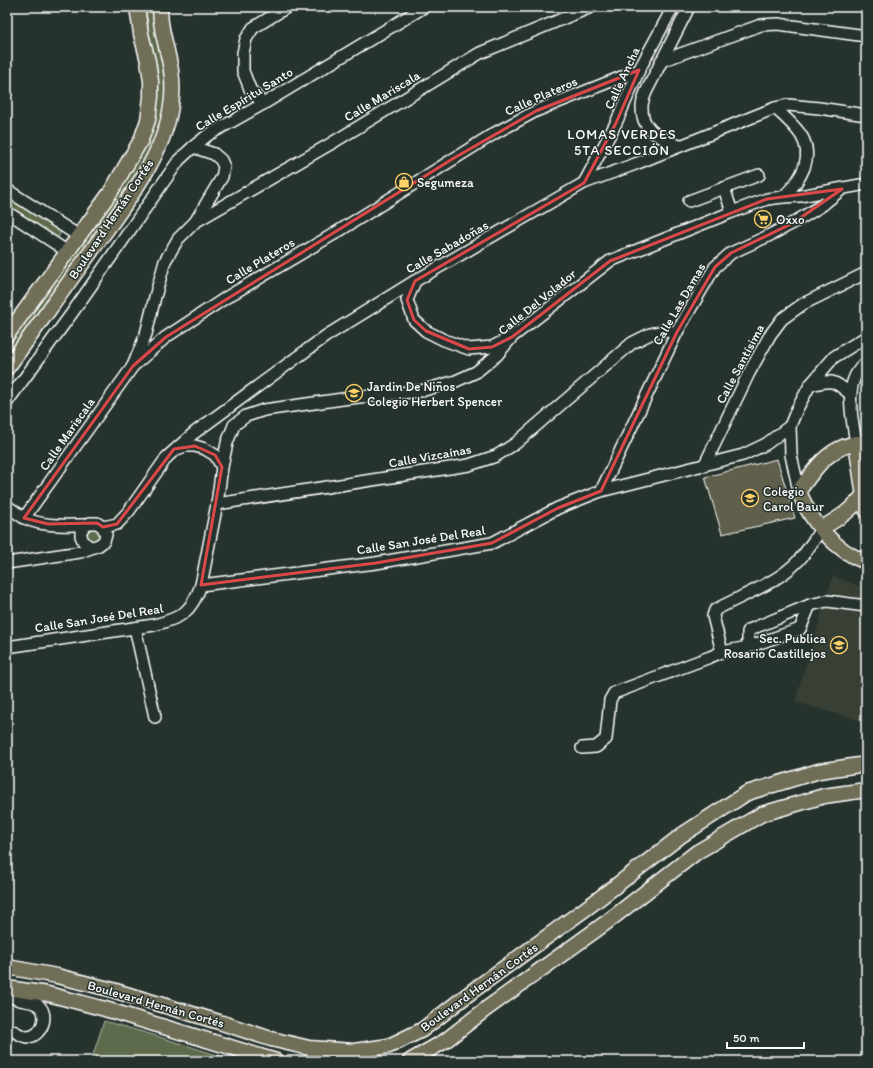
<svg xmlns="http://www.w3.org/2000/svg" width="873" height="1068" font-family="Itim,sans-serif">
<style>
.built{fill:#374036}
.green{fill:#5d6a4b;stroke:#aeb4a5}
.building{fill:#605f4b;stroke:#fff}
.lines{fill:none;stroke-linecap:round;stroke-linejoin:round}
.minor-casing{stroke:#fff;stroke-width:14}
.major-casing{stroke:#fff;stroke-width:17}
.minor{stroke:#26332d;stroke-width:11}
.major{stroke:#716e59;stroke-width:14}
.marked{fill:none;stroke:#dc4848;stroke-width:3;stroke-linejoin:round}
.labels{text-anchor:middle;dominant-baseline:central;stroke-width:3;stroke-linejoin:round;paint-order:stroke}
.street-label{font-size:13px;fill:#fff;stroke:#26332d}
.poi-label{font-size:13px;fill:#fff;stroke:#26332d;text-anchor:start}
.neighbourhood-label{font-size:14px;letter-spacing:1px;fill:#fff;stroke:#26332d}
</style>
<rect width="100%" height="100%" fill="#26332d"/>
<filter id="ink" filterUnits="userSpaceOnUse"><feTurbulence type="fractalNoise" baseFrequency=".025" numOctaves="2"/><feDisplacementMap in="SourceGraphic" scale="8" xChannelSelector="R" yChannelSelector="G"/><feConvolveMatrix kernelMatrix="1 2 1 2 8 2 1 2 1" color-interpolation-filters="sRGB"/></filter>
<g filter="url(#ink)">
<!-- built -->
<polygon class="built" points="833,576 866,589 866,722 795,702"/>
<!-- green -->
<g class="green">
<polygon points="146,7 156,7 170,97 145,170 7,366 7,341 114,195 157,76 155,57 149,34"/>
<polygon points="7,194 63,229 57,239 7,207"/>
<path d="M92,526L100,529L101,537L95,542C88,541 85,538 86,531Z"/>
<polygon points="104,1021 150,1034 236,1061 91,1061"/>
</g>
<!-- building -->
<polygon class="building" points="777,459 795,518 722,534 705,477"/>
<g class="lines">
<!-- minor casing -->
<g class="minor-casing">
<g id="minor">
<polyline points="661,61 761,25 778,24 866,36"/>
<polyline points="263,104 250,89 243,71 243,53 246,39 253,28 287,7"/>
<path d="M775,108C784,116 794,125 801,135C815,158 800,181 783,197"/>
<path d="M678,146C660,137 641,131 642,107C642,103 644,97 646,92L689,7"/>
<polyline points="584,183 616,123 639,70 673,7"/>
<polyline points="724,188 732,212"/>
<polyline points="7,190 79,236"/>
<polyline points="689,201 759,175"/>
<polyline points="7,212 68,252"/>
<polyline points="195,222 332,143 480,53 591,7"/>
<polyline points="415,281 407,300 414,320 426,331 444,340 469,349 492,347 508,339"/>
<polyline points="133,366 166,337 227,297 334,234 495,133 536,111 639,70"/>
<path d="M810,385C832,380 833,379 850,394"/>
<polyline points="7,402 72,313 179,160 193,147 208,135 263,104 424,7"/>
<path d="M856,443C852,417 842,381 866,363"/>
<polyline points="177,449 185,446 195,446 205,449 215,455 222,467"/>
<polyline points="704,466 749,373 770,335 782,319 803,304 866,273"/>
<polyline points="601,491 677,332 706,282 715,267 731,253 766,237 793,223 821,206 842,189"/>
<polyline points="799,491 791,455 790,426 797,409 810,385 834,357 866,337"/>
<polyline points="217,504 469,465 496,456 516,443 632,343 650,334 663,331 677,332"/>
<path d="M7,506C13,510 19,515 25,518C43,527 66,525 85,525"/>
<polyline points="24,518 133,366 146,334 155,297 165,261 178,239 195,222 222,177 224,167 221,160 214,154 193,147"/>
<polyline points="103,527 117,524 129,511 167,457 194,433 326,336 415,281 584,183 638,163 775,108 788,105 819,108 866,115"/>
<polyline points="7,563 80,552 99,545 104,541 106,535 103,527 97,523 90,523 85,525 81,531 81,536 83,541 88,546 93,547"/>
<polyline points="201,585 376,563 492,543 558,508 601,491 743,455 766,444 790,426"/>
<polyline points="135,628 155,717"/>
<path d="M7,647L154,625C181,618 191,613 201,585L217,504L222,467L227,443L234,425L246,416L264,410L350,398L421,391L456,381L476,372L497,355L512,337L610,261L732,212L767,199L783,197L800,196L866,184"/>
<polyline points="748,647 748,632 749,630 810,605 827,601 866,606"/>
<path d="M722,652L713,616L715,610C742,595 776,584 798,561C807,552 814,539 822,528"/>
<polyline points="582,748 596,747 606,739 610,700 614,693 710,657 722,652 748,647 800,629 810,605"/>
<path d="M7,1030C9,1030 11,1030 13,1031C18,1033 22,1037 28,1037C42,1036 50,1014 38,1005C29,999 18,1003 9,995L8,989"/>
</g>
</g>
<!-- major casing -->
<g class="major-casing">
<g id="major">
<polyline points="7,335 110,193 141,140 148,120 151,97 151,81 148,61 141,34 137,7"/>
<path d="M7,368C35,330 62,291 90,253C122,207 168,154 172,97C174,74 168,56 163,34C161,25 160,16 160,7"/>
<polyline points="856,443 866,510"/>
<path d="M866,443C833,442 816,466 799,491C810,521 835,551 866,562"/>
<path d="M822,528C841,517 852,510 866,492"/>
<polyline points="7,967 57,976 109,989 219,1022 271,1039 309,1048 354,1051 389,1046 422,1030 475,989 592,904 682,835 747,793 819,771 866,764"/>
<polyline points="7,988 48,994 105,1009 276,1061"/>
<polyline points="410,1061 445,1041 486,1009 607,922 697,852 762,814 824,796 866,790"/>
</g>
</g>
<!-- minor -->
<use href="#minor" class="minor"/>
<!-- major -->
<use href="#major" class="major"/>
</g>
</g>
<!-- marked area -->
<path class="marked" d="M639,70L616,123L584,183L415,281L407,300L414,320L426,331L469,349L492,347L512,337L610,261L767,199L842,189L793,223L731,253L715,267L677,332L601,491L558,508L492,543L376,563L201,585L222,467L215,455L195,446L174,449L117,524L103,527L97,523L48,524L24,518L133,366L166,337L454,158L536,111Z"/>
<!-- icons -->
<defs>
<g id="shop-ring" transform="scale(0.9)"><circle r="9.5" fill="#26332d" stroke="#ffd166" stroke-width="1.5"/><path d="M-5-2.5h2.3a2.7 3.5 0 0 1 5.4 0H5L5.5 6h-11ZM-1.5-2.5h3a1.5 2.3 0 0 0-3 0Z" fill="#ffd166"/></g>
<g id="supermarket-ring" transform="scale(0.9)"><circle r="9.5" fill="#26332d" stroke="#ffd166" stroke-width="1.5"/><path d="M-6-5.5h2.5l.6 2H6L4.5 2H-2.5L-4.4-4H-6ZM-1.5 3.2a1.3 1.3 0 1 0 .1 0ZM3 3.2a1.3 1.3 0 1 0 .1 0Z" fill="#ffd166"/></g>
<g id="school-ring" transform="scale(0.9)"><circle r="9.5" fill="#26332d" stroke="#ffd166" stroke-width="1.5"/><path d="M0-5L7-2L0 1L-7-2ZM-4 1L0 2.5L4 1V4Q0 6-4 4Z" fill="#ffd166"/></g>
</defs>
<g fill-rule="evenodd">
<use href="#shop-ring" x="404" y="182"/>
<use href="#supermarket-ring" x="763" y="219"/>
<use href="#school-ring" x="354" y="393"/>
<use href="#school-ring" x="750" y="498"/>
<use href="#school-ring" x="839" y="645"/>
</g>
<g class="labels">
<!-- street labels -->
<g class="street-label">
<text transform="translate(622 78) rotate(-65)">Calle Ancha</text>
<text transform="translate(382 96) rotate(-31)">Calle Mariscala</text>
<text transform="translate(541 96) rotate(-24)">Calle Plateros</text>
<text transform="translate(244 99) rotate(-31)">Calle Espíritu Santo</text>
<text transform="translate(111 219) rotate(-56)">Boulevard Hernán Cortés</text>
<text transform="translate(447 247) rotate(-30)">Calle Sabadoñas</text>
<text transform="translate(260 261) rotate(-31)">Calle Plateros</text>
<text transform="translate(537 302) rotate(-39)">Calle Del Volador</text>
<text transform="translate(679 304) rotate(-60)">Calle Las Damas</text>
<text transform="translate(740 364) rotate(-62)">Calle Santísima</text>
<text transform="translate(67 434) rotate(-55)">Calle Mariscala</text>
<text transform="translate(430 456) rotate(-10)">Calle Vizcaínas</text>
<text transform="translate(421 540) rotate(-9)">Calle San José Del Real</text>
<text transform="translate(99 618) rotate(-9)">Calle San José Del Real</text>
<text transform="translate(479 987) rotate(-36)">Boulevard Hernán Cortés</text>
<text transform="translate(156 1004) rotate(16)">Boulevard Hernán Cortés</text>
</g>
<!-- poi labels -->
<g class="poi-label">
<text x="417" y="182">Segumeza</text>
<text x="776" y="219">Oxxo</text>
<text x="367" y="386">Jardin De Niños<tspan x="367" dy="15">Colegio Herbert Spencer</tspan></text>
<text x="763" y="491">Colegio<tspan x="763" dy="15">Carol Baur</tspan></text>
<text x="826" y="638" text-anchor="end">Sec. Publica<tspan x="826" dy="15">Rosario Castillejos</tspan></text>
</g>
<!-- neighbourhood labels -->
<g class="neighbourhood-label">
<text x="622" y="134">LOMAS VERDES<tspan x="622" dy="16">5TA SECCIÓN</tspan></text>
</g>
</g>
<!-- margin -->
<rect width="873" height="1068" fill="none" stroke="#26332d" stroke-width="24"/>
<rect x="12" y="12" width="849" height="1044" fill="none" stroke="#fff" stroke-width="1.5" filter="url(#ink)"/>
<!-- scale -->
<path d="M727 1042v6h77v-6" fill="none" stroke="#ffffff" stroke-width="2"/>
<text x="733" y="1042" font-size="12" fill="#ffffff" stroke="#26332d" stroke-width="3" paint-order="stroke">50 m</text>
</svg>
